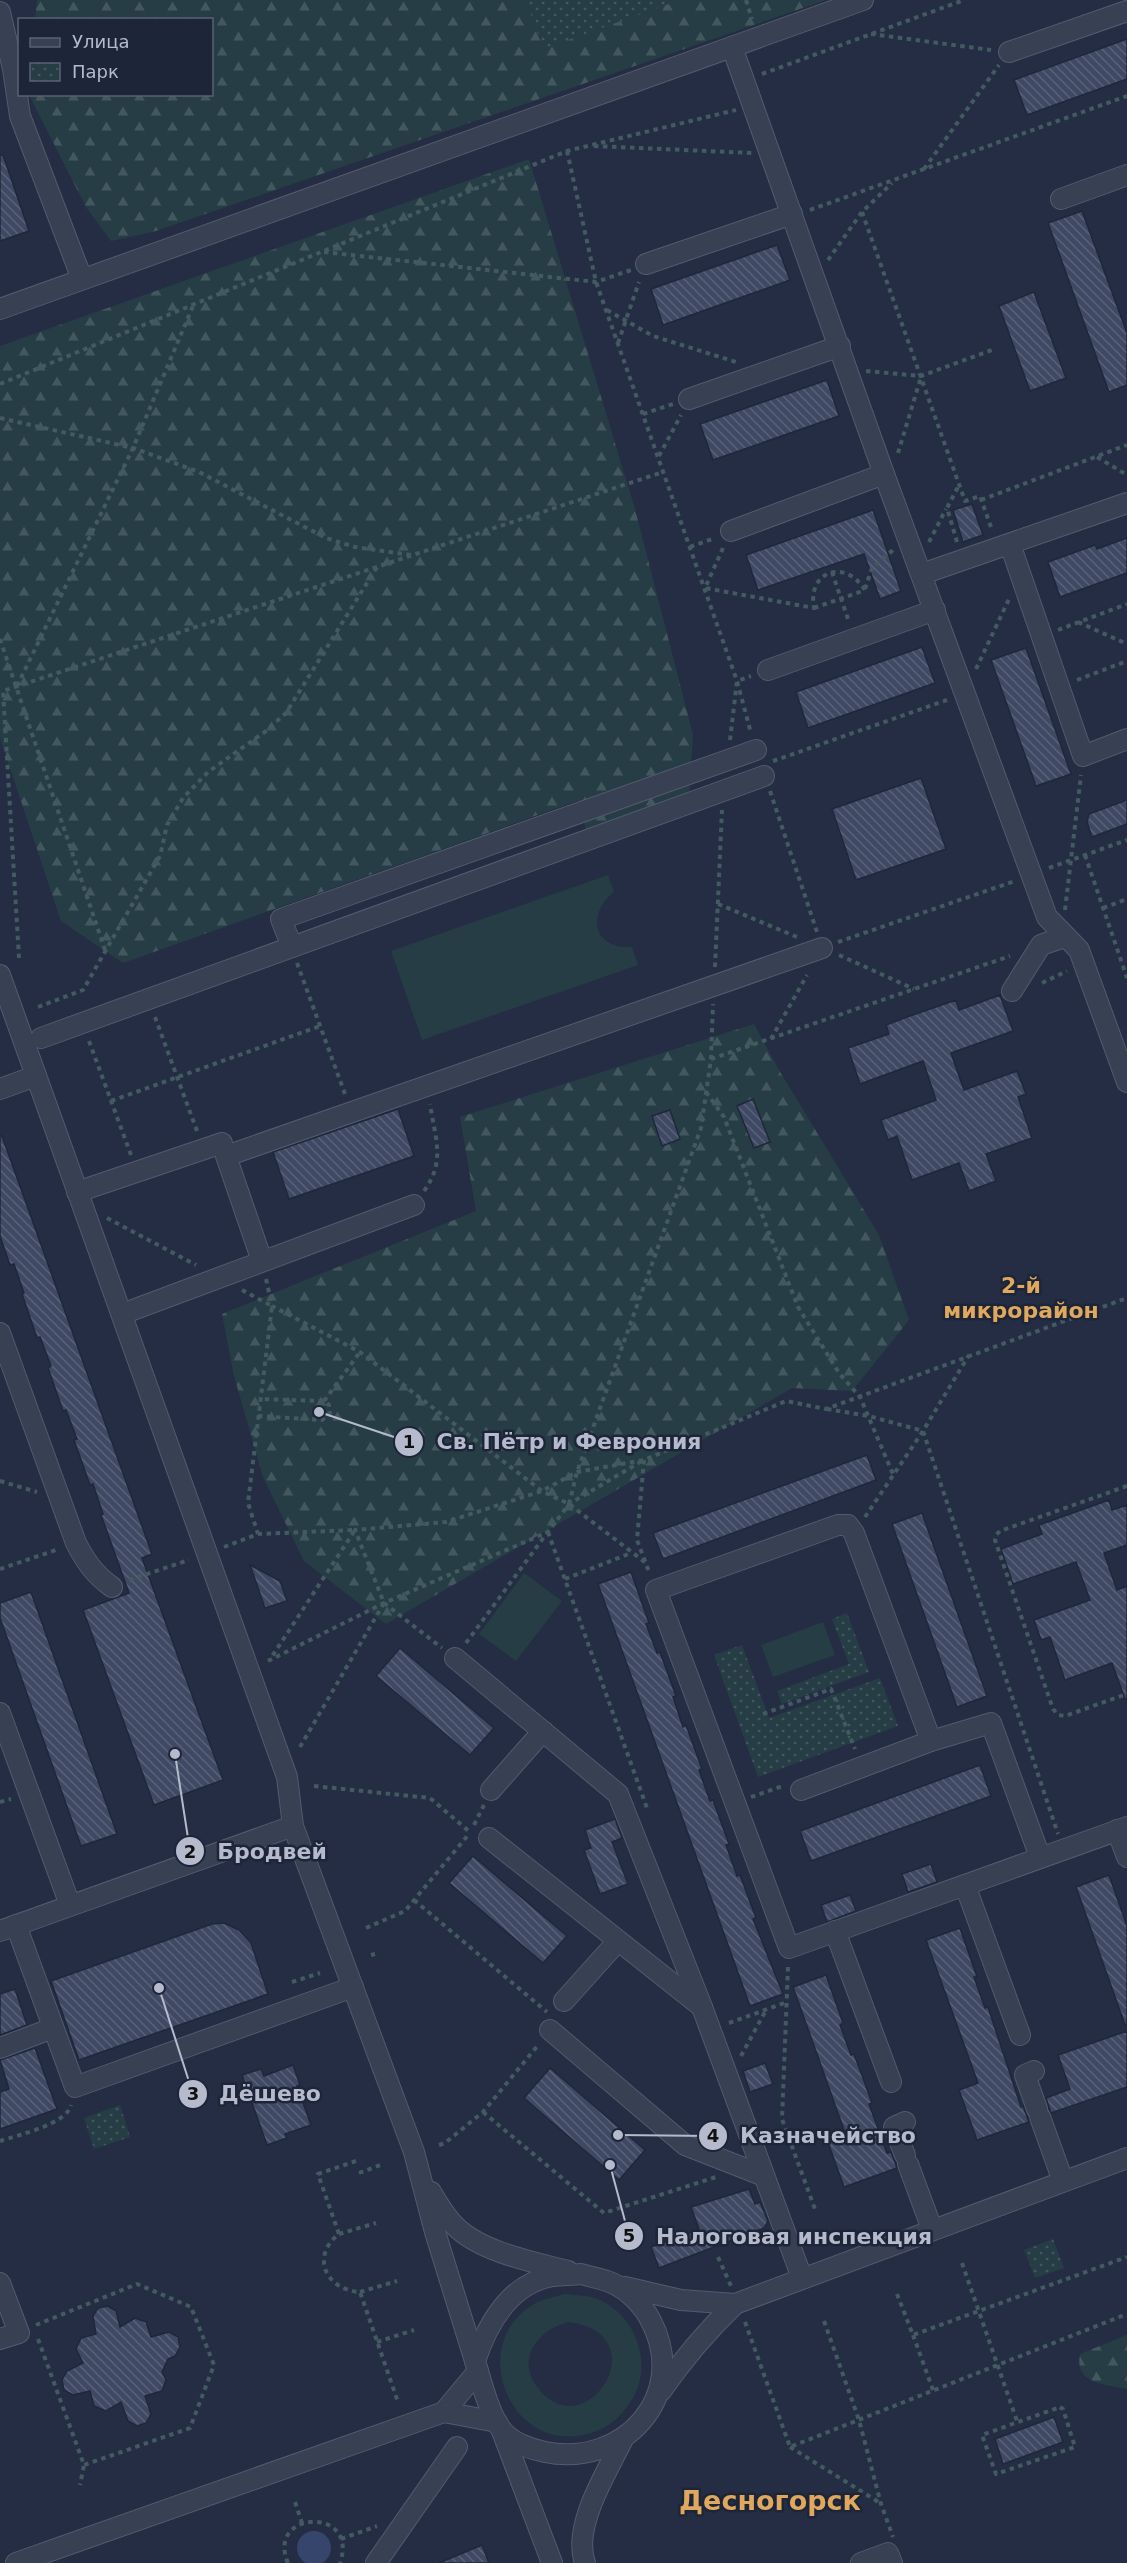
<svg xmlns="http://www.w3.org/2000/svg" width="1127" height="2563" font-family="'DejaVu Sans',sans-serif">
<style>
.green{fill:#263d45;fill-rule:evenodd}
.forest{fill:url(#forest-firs)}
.park{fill:url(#park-dots)}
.water{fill:#36456c}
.building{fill:url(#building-back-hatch);stroke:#1f273a;stroke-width:1.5}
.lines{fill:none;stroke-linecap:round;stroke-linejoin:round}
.minor-casing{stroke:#535b6d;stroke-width:22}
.path{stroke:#445a61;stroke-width:4;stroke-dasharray:4.5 4.5;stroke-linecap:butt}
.minor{stroke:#384053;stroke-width:20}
.labels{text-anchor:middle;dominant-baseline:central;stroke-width:5;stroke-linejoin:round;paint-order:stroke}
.neighbourhood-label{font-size:22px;font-weight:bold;fill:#dfa85e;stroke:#1d2538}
.district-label{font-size:27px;font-weight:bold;fill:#dfa85e;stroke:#1d2538}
.leader{fill:none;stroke:#b5bbcd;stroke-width:2}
.callout-dot{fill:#b5bbcd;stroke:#1d2538;stroke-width:2}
.mark-label{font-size:18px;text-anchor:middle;font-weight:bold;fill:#111}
.callout-label{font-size:22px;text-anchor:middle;font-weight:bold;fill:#b5bbcd;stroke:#1d2538;stroke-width:5;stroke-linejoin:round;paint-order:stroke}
</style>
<defs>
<pattern id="forest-firs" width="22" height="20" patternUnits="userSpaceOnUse" patternTransform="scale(1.5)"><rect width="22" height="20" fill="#263d45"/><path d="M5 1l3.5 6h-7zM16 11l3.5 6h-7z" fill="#43575f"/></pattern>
<pattern id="park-dots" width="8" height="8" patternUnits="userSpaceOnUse" patternTransform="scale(1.5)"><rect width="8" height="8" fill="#263d45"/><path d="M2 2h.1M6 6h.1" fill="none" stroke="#43575f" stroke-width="1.8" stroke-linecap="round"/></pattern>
<pattern id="building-back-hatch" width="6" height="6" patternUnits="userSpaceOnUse" patternTransform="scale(1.5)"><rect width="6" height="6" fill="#404964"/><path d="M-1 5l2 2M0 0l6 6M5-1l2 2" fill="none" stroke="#596179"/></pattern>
</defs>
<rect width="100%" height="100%" fill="#242d44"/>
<!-- green -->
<g class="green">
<path d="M608,875L614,892C596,905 587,934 614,945C619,947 626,947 632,947L638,965L422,1040L391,951Z"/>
<polygon points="524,1573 562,1601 516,1661 479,1634"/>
<polygon points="823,1622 835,1655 773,1677 761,1645"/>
<path d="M564,2294C573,2295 583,2295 591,2297C632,2308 654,2359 634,2396C624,2414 611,2427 591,2433C508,2458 464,2339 538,2302C546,2298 556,2297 564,2294ZM568,2322C660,2333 586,2450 538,2388C515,2359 538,2330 568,2322Z"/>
</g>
<!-- forest -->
<g class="forest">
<polygon points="37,0 826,0 156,231 111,241 86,207 29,95 212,94 212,20 35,19"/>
<polygon points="529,159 635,509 693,735 689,796 588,835 577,801 123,963 61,921 0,738 0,346"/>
<polygon points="754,1024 779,1070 879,1235 909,1320 852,1391 792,1388 386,1624 304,1561 263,1477 234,1376 222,1314 476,1211 460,1117"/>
<path d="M1127,2335V2389C1104,2384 1074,2384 1080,2354Z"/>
</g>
<!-- park -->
<g class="park">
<polygon points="526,0 680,0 543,49"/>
<polygon points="847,1613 869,1672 782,1704 777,1691 849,1664 832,1619"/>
<polygon points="742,1645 769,1718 880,1678 898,1726 758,1777 714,1655"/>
<polygon points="120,2105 130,2137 94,2149 84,2118"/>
<polygon points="1053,2239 1064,2268 1035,2278 1024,2250"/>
</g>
<!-- water -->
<circle class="water" cx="314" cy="2548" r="17"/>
<!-- building -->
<g class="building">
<polygon points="1127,39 1127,79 1027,115 1014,80"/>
<polygon points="0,155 3,155 29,231 0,241"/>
<polygon points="1082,211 1127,333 1127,385 1109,392 1048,223"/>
<polygon points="777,245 790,280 663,325 651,289"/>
<polygon points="1034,292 1066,378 1030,391 999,306"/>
<polygon points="827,380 839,416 713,460 700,424"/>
<polygon points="972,504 983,535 963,542 953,510"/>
<polygon points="873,510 901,591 880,599 864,554 758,590 746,555"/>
<polygon points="1127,538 1127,573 1060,597 1048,562 1095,545 1097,549"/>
<polygon points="922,647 935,683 808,728 796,692"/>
<polygon points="1026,648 1071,774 1036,786 991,660"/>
<polygon points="921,778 946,849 856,880 832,809"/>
<polygon points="1127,800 1127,824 1092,837 1087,822 1089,814"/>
<polygon points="1000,995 1013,1031 951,1053 964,1090 1017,1071 1026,1094 1018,1097 1032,1138 986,1154 996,1181 969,1191 959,1163 912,1180 897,1136 888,1140 881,1120 936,1100 923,1061 860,1084 848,1048 889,1034 886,1025 907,1017 956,1000 959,1010"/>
<polygon points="753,1099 770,1142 754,1148 737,1106"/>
<polygon points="398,1109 414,1156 289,1199 273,1152"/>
<polygon points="670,1110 680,1139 662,1146 652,1116"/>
<polygon points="0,1136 2,1136 152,1554 142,1558 223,1780 154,1805 83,1610 129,1593 101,1515 103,1514 93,1484 90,1485 74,1440 77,1439 66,1410 63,1411 48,1368 51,1366 40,1337 37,1338 22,1294 24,1293 14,1264 10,1265 0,1236"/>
<polygon points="867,1455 876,1480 663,1559 653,1533"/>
<polygon points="1109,1500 1112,1510 1127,1505 1127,1545 1104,1553 1117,1590 1127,1586 1127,1699 1125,1699 1112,1663 1065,1680 1050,1637 1041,1640 1034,1620 1090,1600 1076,1562 1013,1584 1001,1549 1042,1534 1039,1525"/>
<polygon points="922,1513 987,1696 957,1707 892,1524"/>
<polygon points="250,1565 280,1581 287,1601 265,1608"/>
<polygon points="631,1572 649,1623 646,1624 657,1653 660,1652 676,1696 673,1697 683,1727 686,1725 702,1769 699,1770 710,1801 713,1800 729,1844 726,1845 737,1876 740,1875 756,1918 753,1919 783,1994 750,2006 598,1584"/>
<polygon points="31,1592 117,1834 81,1846 0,1618 0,1603"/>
<polygon points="400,1648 494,1728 470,1755 376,1676"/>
<polygon points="980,1765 991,1796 811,1861 800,1831"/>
<polygon points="615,1819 622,1838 612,1842 628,1884 600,1894 584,1850 591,1848 585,1830"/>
<polygon points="473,1856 567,1936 543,1963 449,1883"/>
<polygon points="931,1864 937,1882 908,1892 902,1874"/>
<polygon points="1109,1875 1127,1926 1127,2025 1125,2025 1076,1887"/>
<polygon points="850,1895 856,1911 827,1922 821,1905"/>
<polygon points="224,1923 239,1930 251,1943 268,1994 79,2060 51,1981 212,1924"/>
<polygon points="960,1928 977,1977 974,1977 985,2008 988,2007 1021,2107 1023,2106 1029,2122 977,2140 959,2090 978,2083 926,1940"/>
<polygon points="826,1975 843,2023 840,2025 851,2055 854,2054 863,2078 872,2103 869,2104 887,2153 891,2152 897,2168 844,2187 826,2137 844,2130 793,1987"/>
<polygon points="15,1989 27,2025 0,2035 0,1994"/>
<polygon points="1127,2031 1127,2087 1051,2113 1046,2098 1070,2089 1058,2055"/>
<polygon points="35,2048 57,2109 0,2129 0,2092 9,2089 0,2060"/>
<polygon points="765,2063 773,2084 750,2092 743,2071"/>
<polygon points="293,2065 300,2085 297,2086 311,2125 285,2134 287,2138 267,2145 242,2075 261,2069 264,2076"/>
<polygon points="550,2068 645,2150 619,2180 524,2098"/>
<polygon points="749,2189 755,2204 760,2202 768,2221 764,2228 659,2268 651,2247 699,2229 691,2207"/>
<polygon points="108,2306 116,2311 120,2327 135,2318 146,2322 151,2337 169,2332 178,2337 180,2347 175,2356 168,2359 162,2372 166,2380 162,2391 145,2396 151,2414 146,2423 137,2426 128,2421 121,2402 106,2411 94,2406 90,2391 73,2395 64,2390 62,2380 67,2371 83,2363 76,2349 81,2338 96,2334 93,2316 98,2308"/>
<polygon points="1054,2417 1063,2442 1003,2464 995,2439"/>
<polygon points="482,2545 489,2563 439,2563"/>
</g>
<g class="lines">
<!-- minor casing -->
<g class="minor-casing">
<g id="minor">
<polyline points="0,12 13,69 20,116 82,279"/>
<polyline points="732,47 884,474 1047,917 1079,950 1127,1082"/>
<polyline points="1009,52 1127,11"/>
<polyline points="1061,199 1127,175"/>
<polyline points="646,264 792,214"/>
<polyline points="0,309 863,0"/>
<polyline points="689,399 840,346"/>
<polyline points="731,531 884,474"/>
<polyline points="1010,544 1083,756 1127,739"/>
<polyline points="922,574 1127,503"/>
<polyline points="768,670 935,610"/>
<polyline points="292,947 281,919 756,750"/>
<polyline points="0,975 287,1777 293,1826 414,2152 435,2232 475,2361"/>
<polyline points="1012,991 1041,945 1064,937"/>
<polyline points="41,1038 764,776"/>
<polyline points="0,1089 36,1076"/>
<polyline points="77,1192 222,1143"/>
<polyline points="262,1261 226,1156 822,948"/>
<polyline points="122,1314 414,1205"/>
<path d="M0,1333L76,1543C86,1562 94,1574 112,1587"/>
<polyline points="455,1658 618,1794 702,2007 802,2278"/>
<polyline points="0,1713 70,1905"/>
<polyline points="931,1741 854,1533 848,1525 838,1525 656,1590 789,1948 1127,1827"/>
<polyline points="491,1790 543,1731"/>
<polyline points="801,1790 931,1741 991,1723 1040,1857"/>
<polyline points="1117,1830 1127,1857"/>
<polyline points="489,1838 702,2007"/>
<polyline points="965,1885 1020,2035"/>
<polyline points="16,1925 75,2087 353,1987"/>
<polyline points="0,1931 293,1826"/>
<polyline points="835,1931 891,2082"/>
<polyline points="564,2001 617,1942"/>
<polyline points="550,2030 685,2145 764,2176"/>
<polyline points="0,2048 53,2028"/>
<polyline points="1034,2071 1025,2075 1037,2109"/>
<polyline points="1040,2117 1063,2181"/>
<polyline points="905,2155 894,2127 905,2122"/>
<polyline points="908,2164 932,2229"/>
<path d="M431,2192C438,2204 445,2216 455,2226C481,2252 533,2262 568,2271"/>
<path d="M581,2274C591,2277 603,2279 612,2283C628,2290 643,2305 651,2321C690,2396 623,2468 545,2452C530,2449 510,2442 501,2429C489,2413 481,2381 475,2361C487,2325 510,2283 553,2276C562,2275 572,2275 581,2274Z"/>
<polyline points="0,2283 19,2333 0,2339"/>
<polyline points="625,2287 681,2300 735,2304"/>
<path d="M661,2391C683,2359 707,2331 735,2304L1127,2158"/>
<polyline points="444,2412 478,2371"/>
<polyline points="502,2431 552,2563"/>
<polyline points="16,2563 444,2412 497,2422"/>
<polyline points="376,2563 457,2447"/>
<path d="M585,2563C572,2526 607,2472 623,2439"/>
<polyline points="861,2563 888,2553 892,2563"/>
</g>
</g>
<!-- path -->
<g class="path">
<polyline points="746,0 752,19"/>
<polyline points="871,34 991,50"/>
<polyline points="762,74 964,0"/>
<polyline points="594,146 752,153"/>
<polyline points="567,151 596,282 737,681 751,733"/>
<polyline points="924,169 999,65"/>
<polyline points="810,210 1127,96"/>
<polyline points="862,212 965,501 980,496 992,530"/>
<polyline points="324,252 596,282 631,270"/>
<polyline points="828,260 862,212 892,183"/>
<polyline points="607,310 653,336 736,362"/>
<polyline points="618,343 639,282"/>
<polyline points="866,371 921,376 992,350"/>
<polyline points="0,384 567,151 736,110"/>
<polyline points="643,414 673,404"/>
<polyline points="0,418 133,448 199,472 326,538 355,547 411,555"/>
<polyline points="898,453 921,377"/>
<polyline points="659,456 681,415"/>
<polyline points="1097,457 1127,475"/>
<polyline points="981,500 1127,445"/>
<polyline points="929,542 946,509"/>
<polyline points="957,542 947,508 959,485"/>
<polyline points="690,547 715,538"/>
<path d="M723,548L705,588L814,608C807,571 845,558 865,590"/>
<polyline points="832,572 849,622"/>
<polyline points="865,589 872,568 893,550"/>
<polyline points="814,608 865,590"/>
<polyline points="1078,622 1127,644"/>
<polyline points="1058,630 1127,604"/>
<polyline points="0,639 106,953"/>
<polyline points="976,669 1009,599"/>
<polyline points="1077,680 1127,661"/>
<polyline points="17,686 133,448 193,306"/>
<polyline points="730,740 737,681 751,676"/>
<polyline points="773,761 947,700"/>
<polyline points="770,791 817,932"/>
<polyline points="1085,855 1127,978"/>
<polyline points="1049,868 1127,840"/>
<polyline points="718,904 797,937"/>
<polyline points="1103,908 1127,899"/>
<polyline points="1065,910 1081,775"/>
<polyline points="838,942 1015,881"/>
<polyline points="839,955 914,989"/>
<polyline points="19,958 3,691 663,472"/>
<polyline points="297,963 345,1094"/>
<polyline points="715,967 722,810"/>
<polyline points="1042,983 1067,971"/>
<polyline points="38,1007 83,990 160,856 167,825 183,798 208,772 266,731 286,713 377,567"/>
<polyline points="155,1017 197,1131"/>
<polyline points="771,1039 807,975"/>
<polyline points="89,1041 131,1155"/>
<polyline points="711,1059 1010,956"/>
<polyline points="706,1092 724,1117 798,1307 839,1373 860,1397 893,1474"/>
<polyline points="111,1101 320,1026"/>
<path d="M424,1191C446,1161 435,1138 430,1104"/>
<polyline points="107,1218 196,1265"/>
<polyline points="266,1279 272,1306 360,1352 542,1491 569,1504 646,1563"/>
<polyline points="242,1290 272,1306 248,1503 258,1534"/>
<polyline points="324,1401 360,1352"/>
<polyline points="827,1409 869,1416 923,1431 1058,1834"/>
<polyline points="258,1416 322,1420 330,1413 329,1405 324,1401 260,1399"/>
<polyline points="644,1460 637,1540 649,1572"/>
<polyline points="0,1481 37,1492"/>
<polyline points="1127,1486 1000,1531 996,1535 995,1540 1053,1709 1058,1715 1065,1716 1127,1694"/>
<polyline points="569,1504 577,1472 701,1128 711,1059 713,1004"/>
<polyline points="865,1517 923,1431 969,1355"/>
<polyline points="548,1532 648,1811"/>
<polyline points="224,1547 258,1534 355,1530 269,1661"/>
<polyline points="0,1569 59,1549"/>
<polyline points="565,1579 631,1553"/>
<polyline points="129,1580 189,1560"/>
<polyline points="384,1603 442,1648"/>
<polyline points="466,1643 547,1533"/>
<polyline points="268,1661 384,1603 548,1532 569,1504 642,1461"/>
<polyline points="763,1714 831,1689 855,1749"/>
<polyline points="300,1747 384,1603 355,1530 446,1522 542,1491 577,1472 644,1460 786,1401 826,1409 1127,1298"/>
<polyline points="314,1786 430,1798 471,1833"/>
<polyline points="751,1797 783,1786"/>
<polyline points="0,1802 11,1799"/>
<polyline points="474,1825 484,1805"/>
<polyline points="414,1900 547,2012"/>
<polyline points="366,1928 405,1911 469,1834"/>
<polyline points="371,1955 375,1954"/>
<polyline points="788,1967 782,2119 816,2212"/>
<polyline points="292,1982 320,1973"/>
<polyline points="729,2023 787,2002"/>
<polyline points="741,2056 766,2010"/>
<polyline points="483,2112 604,2213 716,2177"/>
<path d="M0,2141C18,2135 67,2124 71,2105"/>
<polyline points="439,2145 445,2143 483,2112 539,2044"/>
<path d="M356,2161L318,2174L339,2234C310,2256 326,2290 360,2292L398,2402"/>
<polyline points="359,2173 383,2164"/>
<polyline points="339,2234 376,2223"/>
<polyline points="718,2257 731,2286"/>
<polyline points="962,2263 1017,2421"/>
<polyline points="360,2292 397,2281"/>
<polyline points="897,2294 913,2335 1127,2257"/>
<polyline points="824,2321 859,2420 881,2504 893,2537"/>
<polyline points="745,2322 790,2447 1127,2314"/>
<polyline points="36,2325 137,2284 191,2307 214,2365 190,2428 84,2465"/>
<polyline points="913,2335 933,2390"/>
<polyline points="38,2339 84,2465 80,2485"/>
<polyline points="377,2342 414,2330"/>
<polygon points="1060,2407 1063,2409 1075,2447 996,2474 982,2435"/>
<polyline points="790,2447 880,2503"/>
<polyline points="295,2502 302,2523"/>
<polyline points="341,2539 377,2526"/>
<path d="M288,2563C265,2510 360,2506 340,2563"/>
</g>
<!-- minor -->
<use href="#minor" class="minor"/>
</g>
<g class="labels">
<!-- neighbourhood labels -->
<g class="neighbourhood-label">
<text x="1021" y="1285">2-й<tspan x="1021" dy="25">микрорайон</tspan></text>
</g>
<!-- district labels -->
<g class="district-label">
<text x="770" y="2500">Десногорск</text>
</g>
</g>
<!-- callouts -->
<path class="leader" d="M319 1412L409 1442M175 1754L190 1851M159 1988L193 2094M618 2135L713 2136M610 2165L629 2236"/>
<g class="callout-dot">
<circle cx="319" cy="1412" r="6"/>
<circle cx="175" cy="1754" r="6"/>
<circle cx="159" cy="1988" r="6"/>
<circle cx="618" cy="2135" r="6"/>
<circle cx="610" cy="2165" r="6"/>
<circle cx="409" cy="1442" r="15"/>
<circle cx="190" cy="1851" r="15"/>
<circle cx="193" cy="2094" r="15"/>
<circle cx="713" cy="2136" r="15"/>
<circle cx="629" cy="2236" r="15"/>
</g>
<g class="mark-label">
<text x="409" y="1448">1</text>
<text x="190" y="1858">2</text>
<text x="193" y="2100">3</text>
<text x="713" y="2142">4</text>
<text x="629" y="2242">5</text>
</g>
<g class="callout-label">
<text x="569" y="1449">Св. Пётр и Феврония</text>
<text x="272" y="1859">Бродвей</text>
<text x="270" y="2101">Дёшево</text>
<text x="828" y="2143">Казначейство</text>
<text x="794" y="2244">Налоговая инспекция</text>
</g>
<!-- legend -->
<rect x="18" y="18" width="195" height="78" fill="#1d2538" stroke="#5a6174" stroke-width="1.5"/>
<rect x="30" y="38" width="30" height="9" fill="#384053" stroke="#5a6174" stroke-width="1.5"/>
<text x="72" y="48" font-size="18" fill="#b5bbcd">Улица</text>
<rect x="30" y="63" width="30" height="18" fill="url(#park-dots)" stroke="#5a6174" stroke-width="1.5"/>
<text x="72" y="78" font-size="18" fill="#b5bbcd">Парк</text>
</svg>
